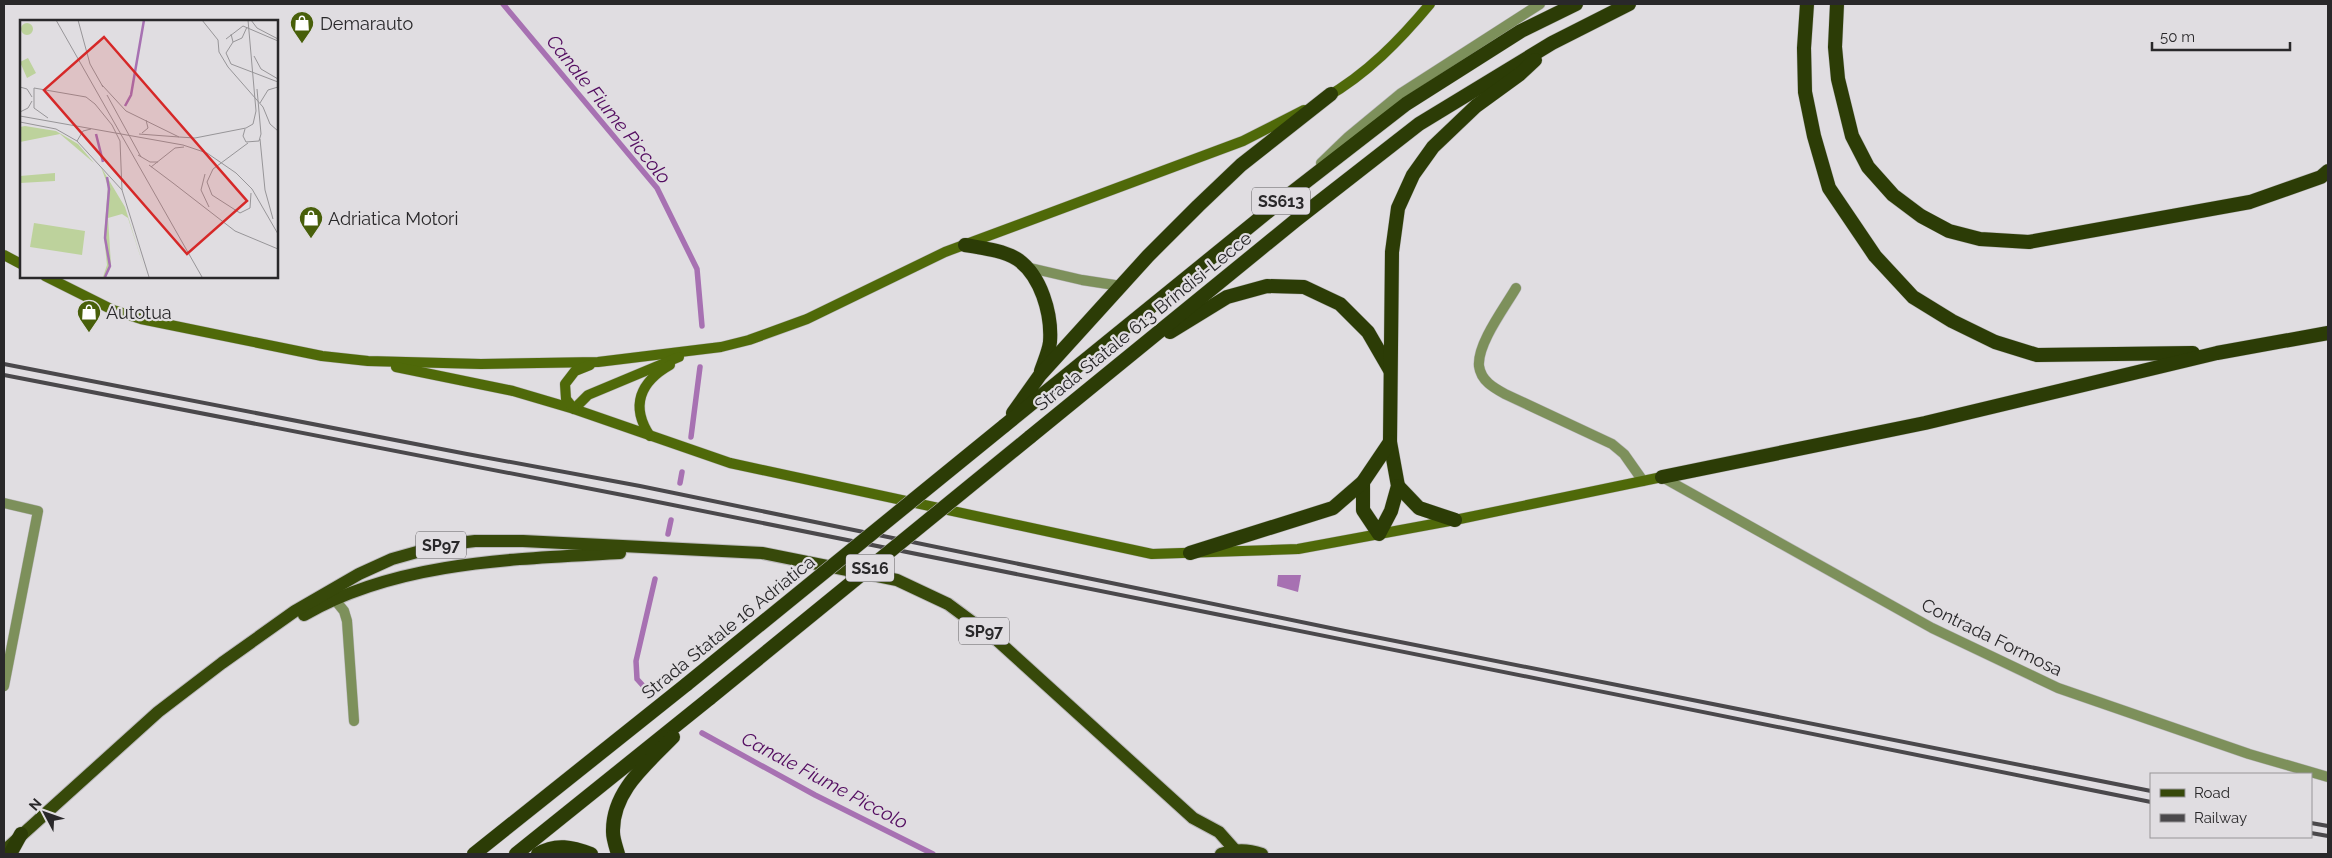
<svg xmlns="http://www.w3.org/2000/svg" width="2332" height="858" font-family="Raleway,sans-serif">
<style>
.water{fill:#a771b2}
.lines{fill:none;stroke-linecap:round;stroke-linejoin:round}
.stream{stroke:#a771b2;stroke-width:5.5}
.service-casing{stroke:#bbb9bc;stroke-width:11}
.minor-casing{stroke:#bbb9bc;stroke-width:11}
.secondary-casing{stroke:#bbb9bc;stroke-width:11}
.primary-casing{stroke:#bbb9bc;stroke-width:14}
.trunk-casing{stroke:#bbb9bc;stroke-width:15}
.service{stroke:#7d905b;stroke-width:10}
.minor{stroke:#7d905b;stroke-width:10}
.secondary{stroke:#4f6909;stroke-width:10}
.primary{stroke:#37490a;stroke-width:12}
.trunk{stroke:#2c3c06;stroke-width:14}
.rail{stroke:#4a484b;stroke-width:4}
.trunk-bridge-casing{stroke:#bbb9bc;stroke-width:15;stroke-linecap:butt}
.trunk-bridge{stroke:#2c3c06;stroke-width:14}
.labels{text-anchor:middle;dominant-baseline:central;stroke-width:4.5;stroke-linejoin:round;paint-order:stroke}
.shield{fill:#e0dde1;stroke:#605e61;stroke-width:1}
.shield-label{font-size:16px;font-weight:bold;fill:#29282a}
.poi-label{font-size:18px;fill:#29282a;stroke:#e0dde1;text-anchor:start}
.street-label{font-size:18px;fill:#29282a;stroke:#e0dde1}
.water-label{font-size:19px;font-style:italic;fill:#530c60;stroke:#e0dde1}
.inset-river{fill:none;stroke:#a771b2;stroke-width:2.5}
.inset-road{fill:none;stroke:#979598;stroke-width:1}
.view{fill:#d62828;fill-opacity:0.15;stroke:#d62828;stroke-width:2.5}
.inset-edge{fill:none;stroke:#29282a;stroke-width:2.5}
</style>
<rect width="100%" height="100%" fill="#e0dde1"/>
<!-- water -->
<polygon class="water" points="1278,575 1301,575 1298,592 1277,586"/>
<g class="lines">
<!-- stream -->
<g class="stream">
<polyline points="503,4 657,188 697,269 702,326"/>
<polyline points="691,437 700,367"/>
<polyline points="680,483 682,472"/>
<polyline points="668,534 671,520"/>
<polyline points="646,689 637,679 636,661 655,579"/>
<polyline points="702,733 815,795 933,854"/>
</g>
<!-- service casing -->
<g class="service-casing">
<g id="service">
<polyline points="1321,163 1348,137 1400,94 1540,4"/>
<polyline points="1026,267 1082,280 1121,286"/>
<polyline points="335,600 344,611 347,621 354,721"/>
</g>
</g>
<!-- minor casing -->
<g class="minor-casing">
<g id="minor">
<path d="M1516,288C1505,307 1477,344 1479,366C1481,381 1494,388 1505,394L1612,444L1624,454L1643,481"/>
<polyline points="1662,477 1932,628 2058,688 2249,754 2328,777"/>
<polyline points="4,503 38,511 4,686"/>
</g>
</g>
<!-- secondary casing -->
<g class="secondary-casing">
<g id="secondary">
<path d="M1325,98C1367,74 1400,40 1430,4"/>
<polyline points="4,255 21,264"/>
<polyline points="45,276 113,310 141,319 322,356 368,361 481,364 598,362 721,347 749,340 807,319 945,252 1243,141 1304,110"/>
<polyline points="396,367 513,391 574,409 730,463 1152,554 1298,549 1455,520 1662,477"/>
<polyline points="574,409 588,395 679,357"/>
<polyline points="574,409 566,399 565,384 575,371 590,365"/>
<path d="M650,436C630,406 640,382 670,365"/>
</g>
</g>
<!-- primary casing -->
<g class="primary-casing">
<g id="primary">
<path d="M304,615C397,561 515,559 620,553"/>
<polyline points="4,851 158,712 222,663 295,611 359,574 392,559 442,545 475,541 523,541 762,553 897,580 948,604 998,641 1193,818 1219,832 1235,850"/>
<path d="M1221,854C1236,849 1247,849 1262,854"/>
</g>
</g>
<!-- trunk casing -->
<g class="trunk-casing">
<g id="trunk">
<polyline points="1807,4 1804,48 1805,92 1814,136 1829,188 1875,256 1913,297 1952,321 1995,342 2037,355 2193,353"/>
<polyline points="1837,4 1835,47 1838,79 1852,136 1868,167 1893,195 1921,216 1949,231 1980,239 2029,242 2250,202 2321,177 2328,171"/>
<path d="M965,245C982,248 1002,250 1017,259C1041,275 1052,314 1050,342C1049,351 1044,362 1041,371"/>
<polyline points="1170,332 1227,297 1267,286 1304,287 1340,304 1368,332 1390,370"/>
<polyline points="1013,413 1040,375 1148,256 1198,206 1241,165 1331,94"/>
<polyline points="1004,426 1281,201 1406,104 1521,31 1576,4"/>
<polyline points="1030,437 1296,220 1419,124 1552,43 1629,4"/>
<polyline points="1662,477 1925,423 2217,353 2328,333"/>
<polyline points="1363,482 1363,510 1379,534 1391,511 1398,486 1390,442 1392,252 1398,208 1413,175 1433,147 1476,106 1520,74 1535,60"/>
<polyline points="1398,486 1419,508 1455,520"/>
<polyline points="1190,553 1333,508 1363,482 1390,442"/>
<polyline points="10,854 21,834"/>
<polyline points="474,854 687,684"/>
<polyline points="516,854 710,698"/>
<path d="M538,854C556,843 572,847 591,854"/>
<path d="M618,854C616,847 613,839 613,832C612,791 647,764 673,737"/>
</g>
</g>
<!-- service -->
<use href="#service" class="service"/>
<!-- minor -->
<use href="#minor" class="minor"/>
<!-- secondary -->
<use href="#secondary" class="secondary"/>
<!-- primary -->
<use href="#primary" class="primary"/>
<!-- trunk -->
<use href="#trunk" class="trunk"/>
<!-- rail -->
<g class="rail">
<polyline points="4,364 467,454 640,486 1345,631 2151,791"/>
<polyline points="4,375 638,498 2151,802"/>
<polyline points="2311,823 2328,826"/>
<polyline points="2311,833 2328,836"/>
</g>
<!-- trunk-bridge casing -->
<g class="trunk-bridge-casing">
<g id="trunk-bridge">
<polyline points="687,684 1004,426"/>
<polyline points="710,698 1030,437"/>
</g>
</g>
<!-- trunk-bridge -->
<use href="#trunk-bridge" class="trunk-bridge"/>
</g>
<!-- icons -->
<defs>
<g id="shop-pin" transform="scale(1.25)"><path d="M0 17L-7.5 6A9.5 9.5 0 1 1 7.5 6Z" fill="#485f0a" stroke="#e0dde1"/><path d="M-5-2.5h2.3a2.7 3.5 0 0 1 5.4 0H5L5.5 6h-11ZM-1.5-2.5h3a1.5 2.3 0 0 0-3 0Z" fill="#fff"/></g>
</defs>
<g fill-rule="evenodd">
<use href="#shop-pin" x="302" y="23"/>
<use href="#shop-pin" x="311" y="218"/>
<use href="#shop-pin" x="89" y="312"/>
</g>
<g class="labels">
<!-- shield labels -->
<g class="shield">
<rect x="1252" y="187.5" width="58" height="27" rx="4"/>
<rect x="416" y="531.5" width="50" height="27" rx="4"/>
<rect x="846" y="554.5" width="48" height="27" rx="4"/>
<rect x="959" y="617.5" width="50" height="27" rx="4"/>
</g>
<g class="shield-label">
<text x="1281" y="201">SS613</text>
<text x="441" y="545">SP97</text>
<text x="870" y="568">SS16</text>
<text x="984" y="631">SP97</text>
</g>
<!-- poi labels -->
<g class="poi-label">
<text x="320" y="23">Demarauto</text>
<text x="328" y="218">Adriatica Motori</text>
<text x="106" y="312">Autotua</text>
</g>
<!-- street labels -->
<g class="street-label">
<text transform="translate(1143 321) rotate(-39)">Strada Statale 613 Brindisi-Lecce</text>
<text transform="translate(728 627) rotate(-39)">Strada Statale 16 Adriatica</text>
<text transform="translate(1992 637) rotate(26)">Contrada Formosa</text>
</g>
<!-- water labels -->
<g class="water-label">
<text transform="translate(609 109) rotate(51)">Canale Fiume Piccolo</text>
<text transform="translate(825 780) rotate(28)">Canale Fiume Piccolo</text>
</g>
</g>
<!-- overview -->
<g transform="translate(20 20)">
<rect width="258" height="258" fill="#e0dde1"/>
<path d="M1 9a6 6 0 1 1 12 0a6 6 0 1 1-12 0ZM8,38L16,53L7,58L0,42ZM5,106L36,111L58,124L74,143L40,114L0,122V107ZM81,147L105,187L127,257L108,198L102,194L88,198L91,245L86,257H83L87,245L84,216L88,166ZM35,153V161L0,163V156Z" fill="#bdd29c"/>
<path d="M14,203L65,211L62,235L10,227Z" fill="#bdd29c"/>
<path class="inset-river" d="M105,86L111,75L124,0M76,114L83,142M85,257L90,246L85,218L89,169L87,157"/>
<path class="inset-road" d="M36,0L182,257M58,0L70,44L83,67M182,0L198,20L199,32L208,47L243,87L250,104L258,111M231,0L237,8L258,19M211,14L213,22L206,33L211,44L258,62M206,19L223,6L258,21M213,22L222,18L227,7M234,36L241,49L258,59M82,65L106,91L159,117L175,118L226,108L233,104L236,91L228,0M0,67L7,69L12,77M14,68L66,77L75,84L92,105L100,121L102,170L129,257M14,68V88L28,98M87,75L121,137M240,83L248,70L258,67M0,92L8,88L12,81M0,96L163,125L187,133L216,153L232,169L258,214M0,102L36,109L57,121M225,109L223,116L226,122L239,121L241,114L237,69M122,113L128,108L126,100M119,114L159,117M240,119L245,170L253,199M57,121L102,170M57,121L63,111L71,109M228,123L193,149L187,162L192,175L220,193L230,188L231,173M118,135L130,142H138M129,145L153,163M131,147L155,128L164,127M185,154L181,170L189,187M153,163L215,211L258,229"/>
<path class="view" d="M84,17L227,181L167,234L24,70Z"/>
<rect width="258" height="258" class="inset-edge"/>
</g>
<!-- border -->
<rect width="2332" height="858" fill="none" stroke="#29282a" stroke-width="10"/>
<!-- legend -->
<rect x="2150" y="773" width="162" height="65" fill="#e0dde1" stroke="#979598"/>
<rect x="2160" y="789" width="25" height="8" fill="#37490a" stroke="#979598"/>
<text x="2194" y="798" font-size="15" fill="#29282a">Road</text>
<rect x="2160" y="814" width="25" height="8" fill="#4a484b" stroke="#979598"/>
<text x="2194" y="823" font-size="15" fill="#29282a">Railway</text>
<!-- north arrow -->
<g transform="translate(45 813) rotate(311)" stroke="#e0dde1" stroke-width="4" paint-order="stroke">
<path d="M0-4L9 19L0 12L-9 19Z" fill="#29282a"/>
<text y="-8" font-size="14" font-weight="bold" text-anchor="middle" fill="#29282a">N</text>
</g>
<!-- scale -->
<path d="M2152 42v8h138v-8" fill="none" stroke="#29282a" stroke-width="2.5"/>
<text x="2160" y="42" font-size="15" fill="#29282a" stroke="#e0dde1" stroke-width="4" paint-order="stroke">50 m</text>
</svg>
